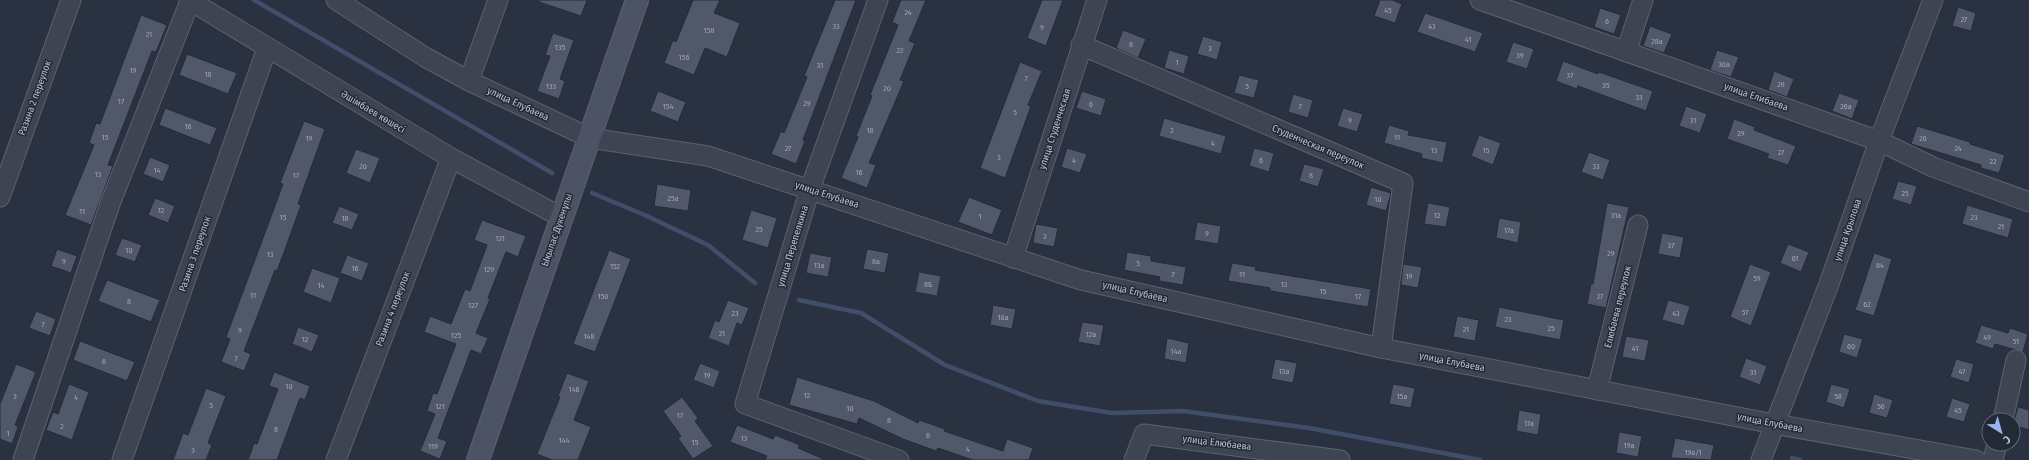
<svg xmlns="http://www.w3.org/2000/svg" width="2029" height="460" font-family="'Fira Sans Condensed',sans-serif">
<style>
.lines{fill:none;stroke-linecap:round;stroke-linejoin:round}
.stream{stroke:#414e69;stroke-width:4.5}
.building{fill:#50586a;stroke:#242b39}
.street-casing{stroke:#5c626f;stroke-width:21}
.secondary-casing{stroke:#5c626f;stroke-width:24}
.street{stroke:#3e4451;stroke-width:19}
.secondary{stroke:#4c5364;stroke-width:22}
.labels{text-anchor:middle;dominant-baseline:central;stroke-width:3;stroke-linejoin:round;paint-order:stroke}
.number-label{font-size:8px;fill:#a0a6b3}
.street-label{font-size:10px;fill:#bbc0cb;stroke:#222937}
</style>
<rect width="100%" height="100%" fill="#2a3241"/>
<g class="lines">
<!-- stream -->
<g class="stream">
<polyline points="254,0 552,173"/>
<polyline points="592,193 647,216 708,245 755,283"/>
<polyline points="799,300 861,313 945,365 1038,401 1112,413 1183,411 1309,428 1480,460"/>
<polyline points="1792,458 1800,460"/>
</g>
</g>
<!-- building -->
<g class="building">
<polygon points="539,0 587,0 581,16 539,2"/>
<polygon points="693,0 720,0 714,13 740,23 727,57 705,48 694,75 664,63 673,40 676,42"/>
<polygon points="835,0 856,0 803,140 805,141 796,164 771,154 781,131 784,133 807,77 804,76"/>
<polygon points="901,0 926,0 909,41 915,43 900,80 904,81 869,163 876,165 867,188 841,178 858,137 856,136 872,96 870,95 898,25 892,22"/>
<polygon points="1042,0 1063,0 1046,46 1027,38"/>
<polygon points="1380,0 1392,0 1402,4 1395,23 1374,16"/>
<polygon points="1958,7 1976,13 1971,31 1952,26"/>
<polygon points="1600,8 1621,15 1614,34 1594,27"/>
<polygon points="1425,13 1483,33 1475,52 1417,32"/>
<polygon points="141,15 167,25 156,52 152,51 108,165 113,166 91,225 65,215 94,145 89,143 96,123 100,124"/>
<polygon points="1650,26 1672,34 1664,53 1643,46"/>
<polygon points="1123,30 1146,39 1138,58 1116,48"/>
<polygon points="553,33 574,40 560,79 565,81 559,99 537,91 550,56 545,55"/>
<polygon points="1203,36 1222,42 1217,60 1197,54"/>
<polygon points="1513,42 1534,49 1527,69 1506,62"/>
<polygon points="1169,50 1189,56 1184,74 1164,68"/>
<polygon points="1717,50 1739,57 1731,77 1710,70"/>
<polygon points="187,54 237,73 228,94 179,75"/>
<polygon points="1563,61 1598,74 1599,72 1653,91 1646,111 1578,86 1577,89 1556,81"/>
<polygon points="1020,62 1042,71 1028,105 1031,106 1005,178 980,168"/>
<polygon points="1774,71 1794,79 1787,97 1768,90"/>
<polygon points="1239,75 1259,80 1254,98 1234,93"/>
<polygon points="658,91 686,102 678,122 650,111"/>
<polygon points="1082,91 1106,99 1101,116 1076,108"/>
<polygon points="1839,93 1859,100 1852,119 1832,111"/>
<polygon points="1293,94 1313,100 1308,118 1288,112"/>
<polygon points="1686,106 1707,114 1700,133 1679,126"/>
<polygon points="165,108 217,128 210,145 159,125"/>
<polygon points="1343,108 1363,114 1357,132 1337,126"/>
<polygon points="1164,118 1226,136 1221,154 1159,136"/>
<polygon points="1734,119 1755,127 1754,130 1796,146 1788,165 1767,158 1769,154 1727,139"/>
<polygon points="304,121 325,129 298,204 301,205 286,247 277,271 275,270 244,351 251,354 244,371 221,362 230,339 226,337 266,230 283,184 280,183"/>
<polygon points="1389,125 1409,131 1408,135 1447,142 1443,163 1421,158 1422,154 1384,143"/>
<polygon points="1917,126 1970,142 1970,144 2005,155 1999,173 1981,168 1981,165 1911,144"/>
<polygon points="1479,135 1501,143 1493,165 1471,156"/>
<polygon points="1067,148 1087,154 1080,173 1061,167"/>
<polygon points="1254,148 1274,153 1269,172 1249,166"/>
<polygon points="356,149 380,158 370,183 346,173"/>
<polygon points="1589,152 1610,160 1603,180 1581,172"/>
<polygon points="150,157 170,165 163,182 143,174"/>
<polygon points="1304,164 1324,169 1318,187 1299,181"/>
<polygon points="1898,181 1917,186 1911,205 1892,199"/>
<polygon points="657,184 691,190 688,211 654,206"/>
<polygon points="1371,187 1391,193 1386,211 1366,205"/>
<polygon points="969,197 1002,210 992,235 958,222"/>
<polygon points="155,198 175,206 168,223 148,215"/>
<polygon points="1428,203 1450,207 1446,227 1424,224"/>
<polygon points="1607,203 1629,207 1606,308 1587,304 1591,284 1593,284"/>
<polygon points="1967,205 2013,219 2008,238 1962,224"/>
<polygon points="339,206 359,214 352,230 332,223"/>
<polygon points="751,210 777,218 768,248 742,240"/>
<polygon points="1499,218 1521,222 1518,243 1496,238"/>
<polygon points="482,220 526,236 518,257 506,252 488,298 490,299 476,333 488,338 481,354 471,350 438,438 447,441 440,459 420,451 435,414 427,411 433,393 437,394 456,344 424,332 430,316 451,324 465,289 470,291 487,245 474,240"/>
<polygon points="1197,222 1221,226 1218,244 1194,240"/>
<polygon points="1036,224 1058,228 1054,247 1033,243"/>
<polygon points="1662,233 1684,237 1680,258 1658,254"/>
<polygon points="122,238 142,245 135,262 115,255"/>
<polygon points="1788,244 1809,252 1801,272 1780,263"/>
<polygon points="57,249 77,256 71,273 51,266"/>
<polygon points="867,249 889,253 885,273 863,269"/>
<polygon points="609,250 631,259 595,352 573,344"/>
<polygon points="1127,252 1151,256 1151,261 1186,267 1183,285 1159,281 1160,277 1124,270"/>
<polygon points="810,253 832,257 828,277 806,273"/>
<polygon points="1874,253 1892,259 1874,316 1855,310"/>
<polygon points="347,255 369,263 362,281 340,273"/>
<polygon points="1232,263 1256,267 1255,270 1371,289 1368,307 1270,291 1270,288 1228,281"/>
<polygon points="1403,264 1422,267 1418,288 1401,285"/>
<polygon points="1750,264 1771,272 1751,326 1730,317"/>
<polygon points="312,268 340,278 331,303 303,292"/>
<polygon points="919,272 941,276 937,296 915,292"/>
<polygon points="107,280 160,300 151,322 98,301"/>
<polygon points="728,300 749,308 742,325 737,323 729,346 708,338 715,320 719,322"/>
<polygon points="1668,300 1690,306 1684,326 1662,320"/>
<polygon points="993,305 1016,309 1012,329 990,325"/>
<polygon points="1499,307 1564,320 1560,340 1495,327"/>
<polygon points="36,311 56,319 50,336 29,328"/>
<polygon points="1457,316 1479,320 1475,341 1453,337"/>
<polygon points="1082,322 1104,325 1100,346 1078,342"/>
<polygon points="1981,325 2008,333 2010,328 2028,334 2023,352 1995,344 1993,349 1975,343"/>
<polygon points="298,327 319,335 312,352 292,344"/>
<polygon points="1844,334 1863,339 1857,358 1839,352"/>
<polygon points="1626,336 1649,340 1645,361 1622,357"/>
<polygon points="1167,338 1189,343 1186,363 1164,359"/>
<polygon points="80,341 135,362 127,381 73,360"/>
<polygon points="1746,358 1767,366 1760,385 1739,377"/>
<polygon points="1275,359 1297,363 1293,383 1271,379"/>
<polygon points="1956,359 1974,364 1969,383 1950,377"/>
<polygon points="700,363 720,371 714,388 693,380"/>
<polygon points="16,364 36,372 15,425 18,427 12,444 0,439 0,404"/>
<polygon points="274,372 310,386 305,400 300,398 277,460 248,460 254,443 257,444 278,389 269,386"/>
<polygon points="567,373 589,381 574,420 591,427 578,460 552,460 537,454 560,397 558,396"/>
<polygon points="797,377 874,401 918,423 919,420 945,429 944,431 1003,451 1007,439 1033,448 1029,460 973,460 938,448 936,451 903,439 859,418 857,424 789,405"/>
<polygon points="69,384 89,392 72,440 46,430 53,412 58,414"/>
<polygon points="1393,384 1415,388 1411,408 1389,404"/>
<polygon points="1831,384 1850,389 1844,408 1826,402"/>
<polygon points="206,388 226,396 208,443 212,445 206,460 173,460 183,433 188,435"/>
<polygon points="1874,394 1893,400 1887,418 1869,413"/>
<polygon points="682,397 698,418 695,421 713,446 693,459 678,438 681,436 663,411"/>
<polygon points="1952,398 1970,404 1964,422 1946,417"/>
<polygon points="2018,407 2029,410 2029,430 2013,425"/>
<polygon points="1519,410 1541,414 1538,435 1516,431"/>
<polygon points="737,425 773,439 775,435 800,445 798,448 826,460 765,460 767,456 730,442"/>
<polygon points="1619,432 1642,436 1638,457 1616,453"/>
<polygon points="1675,438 1714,445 1711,460 1671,458"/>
</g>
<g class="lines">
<!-- street casing -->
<g class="street-casing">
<g id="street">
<polyline points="189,0 451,158 561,217"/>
<polyline points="336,0 425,57 469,81 590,138 708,156 1081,280 1381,348 1774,424 1976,460"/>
<polyline points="878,0 810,189 745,404 899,460"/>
<polyline points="1480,0 1879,141 1933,167 2029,202"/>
<polyline points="1081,45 1403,183 1381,348"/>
<polyline points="1626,52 1643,0"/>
<polyline points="469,81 498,0"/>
<polyline points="0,197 71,0"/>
<polyline points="1013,258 1097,0"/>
<polyline points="1597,390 1638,225"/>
<polyline points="2003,420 2016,360"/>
<polyline points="23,460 110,204 190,1"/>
<polyline points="122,460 267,48"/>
<polyline points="336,460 451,158"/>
<polyline points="1134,460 1144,434 1340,460"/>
<polyline points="1761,460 1829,284 1879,141 1933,0"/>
<polyline points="1993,460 1997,444"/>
</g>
</g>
<!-- secondary casing -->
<g class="secondary-casing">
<polyline id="secondary" points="478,460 637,0"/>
</g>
<!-- street -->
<use href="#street" class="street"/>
<!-- secondary -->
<use href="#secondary" class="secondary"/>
</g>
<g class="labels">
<!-- number labels -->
<g class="number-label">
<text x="1388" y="10">45</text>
<text x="908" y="12">24</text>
<text x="1964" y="19">27</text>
<text x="1607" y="21">6</text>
<text x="836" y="26">33</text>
<text x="1432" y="26">43</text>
<text x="1042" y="27">9</text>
<text x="709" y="30">158</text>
<text x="149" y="34">21</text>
<text x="1468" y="39">41</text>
<text x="1657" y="41">28а</text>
<text x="1131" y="44">8</text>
<text x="560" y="47">135</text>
<text x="1210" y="48">3</text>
<text x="900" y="50">22</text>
<text x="1520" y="55">39</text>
<text x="684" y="57">156</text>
<text x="1177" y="62">1</text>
<text x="1724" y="64">30а</text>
<text x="820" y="65">31</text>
<text x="133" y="70">19</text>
<text x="208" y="74">18</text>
<text x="1570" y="75">37</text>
<text x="1026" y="78">7</text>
<text x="1781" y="84">28</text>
<text x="1606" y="85">35</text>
<text x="551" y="86">133</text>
<text x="1247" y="86">5</text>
<text x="887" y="88">20</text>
<text x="1639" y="97">33</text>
<text x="121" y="101">17</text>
<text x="807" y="103">29</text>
<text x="1091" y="104">6</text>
<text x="668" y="106">154</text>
<text x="1300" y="106">7</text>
<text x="1846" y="106">26а</text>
<text x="1015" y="112">5</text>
<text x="1350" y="120">9</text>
<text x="1693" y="120">31</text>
<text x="188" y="126">16</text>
<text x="870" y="130">18</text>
<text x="1172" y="130">2</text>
<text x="1741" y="133">29</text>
<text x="105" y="137">15</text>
<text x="1397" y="137">11</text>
<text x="309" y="138">19</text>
<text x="1923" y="138">26</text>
<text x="1213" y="143">4</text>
<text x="788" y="148">27</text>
<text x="1958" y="148">24</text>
<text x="1434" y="150">13</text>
<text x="1486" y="150">15</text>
<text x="1781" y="152">27</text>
<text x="999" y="157">3</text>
<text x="1074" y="160">4</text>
<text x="1261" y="160">6</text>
<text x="1993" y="161">22</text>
<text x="363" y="166">20</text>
<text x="1596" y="166">33</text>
<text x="157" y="170">14</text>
<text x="859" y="172">16</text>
<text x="98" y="174">13</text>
<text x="296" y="175">17</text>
<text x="1311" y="175">8</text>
<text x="1905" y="193">25</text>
<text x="673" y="198">25а</text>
<text x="1378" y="199">10</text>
<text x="161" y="210">12</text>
<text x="82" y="211">11</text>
<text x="1437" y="215">12</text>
<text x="1616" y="215">31а</text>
<text x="980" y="216">1</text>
<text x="283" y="217">15</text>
<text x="1974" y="217">23</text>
<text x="345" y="218">18</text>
<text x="2001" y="226">21</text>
<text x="759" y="229">25</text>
<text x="1509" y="230">17а</text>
<text x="1207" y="233">9</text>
<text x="1045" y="236">2</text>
<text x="500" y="238">131</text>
<text x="1671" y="245">37</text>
<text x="129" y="250">10</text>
<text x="1611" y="253">29</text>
<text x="270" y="254">13</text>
<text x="1795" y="258">61</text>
<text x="64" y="261">9</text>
<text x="876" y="261">8а</text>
<text x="1138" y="263">5</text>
<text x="819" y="265">13а</text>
<text x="1880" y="265">64</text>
<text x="615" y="266">152</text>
<text x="355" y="268">16</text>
<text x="489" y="269">129</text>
<text x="1173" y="274">7</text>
<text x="1242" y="274">11</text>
<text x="1409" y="276">19</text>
<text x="1757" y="278">59</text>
<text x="928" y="284">8Б</text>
<text x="1284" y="284">13</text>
<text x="321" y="285">14</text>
<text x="1323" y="291">15</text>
<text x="253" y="295">11</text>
<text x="603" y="296">150</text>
<text x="1358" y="296">17</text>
<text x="1600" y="296">27</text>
<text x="129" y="301">8</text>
<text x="1867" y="304">62</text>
<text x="473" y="305">127</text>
<text x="1745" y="312">57</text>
<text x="735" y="313">23</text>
<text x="1676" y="313">43</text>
<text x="1003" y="317">10а</text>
<text x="1508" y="319">23</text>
<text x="43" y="324">7</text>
<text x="1551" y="328">25</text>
<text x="1466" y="329">21</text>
<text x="240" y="330">9</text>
<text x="722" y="333">21</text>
<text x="1091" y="334">12а</text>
<text x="456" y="335">125</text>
<text x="589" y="336">148</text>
<text x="1987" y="337">49</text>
<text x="305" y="339">12</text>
<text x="2016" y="341">51</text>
<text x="1851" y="346">60</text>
<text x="1635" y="348">41</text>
<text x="1176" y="351">14а</text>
<text x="236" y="358">7</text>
<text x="104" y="361">6</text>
<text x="1284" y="371">13а</text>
<text x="1962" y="371">47</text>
<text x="1753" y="372">31</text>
<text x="707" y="375">19</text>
<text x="289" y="386">10</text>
<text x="574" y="389">146</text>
<text x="807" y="395">12</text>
<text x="15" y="396">3</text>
<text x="1402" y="396">15а</text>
<text x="1838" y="396">58</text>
<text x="76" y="397">4</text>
<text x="211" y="405">5</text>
<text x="440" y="406">121</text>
<text x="1881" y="406">56</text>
<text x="850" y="408">10</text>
<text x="1958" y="410">45</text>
<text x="680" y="415">17</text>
<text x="889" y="420">8</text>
<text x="1529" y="423">17а</text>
<text x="62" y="426">2</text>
<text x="276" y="429">8</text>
<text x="8" y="433">1</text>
<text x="928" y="435">6</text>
<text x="744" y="438">13</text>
<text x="564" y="440">144</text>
<text x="695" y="442">15</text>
<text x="1629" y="445">19а</text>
<text x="433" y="446">119</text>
<text x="968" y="449">4</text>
<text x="193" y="450">3</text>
<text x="1693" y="452">19а/1</text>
</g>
<!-- street labels -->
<g class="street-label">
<text transform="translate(1756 97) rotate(19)">улица Елибаева</text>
<text transform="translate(35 98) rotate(-70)">Разина 2 переулок</text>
<text transform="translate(518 104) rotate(25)">улица Елубаева</text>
<text transform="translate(373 112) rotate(31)">Әшімбаев көшесі</text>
<text transform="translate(1055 129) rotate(-72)">улица Студенческая</text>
<text transform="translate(1318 147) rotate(23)">Студенческая переулок</text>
<text transform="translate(827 195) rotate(18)">улица Елубаева</text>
<text transform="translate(557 230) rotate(-71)">Ықылас Дүкенұлы</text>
<text transform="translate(1848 230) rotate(-71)">улица Крылова</text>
<text transform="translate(793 246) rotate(-73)">улица Перепелкина</text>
<text transform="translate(195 254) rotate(-71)">Разина 3 переулок</text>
<text transform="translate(1135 292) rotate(13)">улица Елубаева</text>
<text transform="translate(1618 307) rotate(-76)">Елюбаева переулок</text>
<text transform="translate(393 309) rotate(-69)">Разина 4 переулок</text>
<text transform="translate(1452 362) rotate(11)">улица Елубаева</text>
<text transform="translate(1770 423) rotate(11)">улица Елубаева</text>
<text transform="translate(1217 443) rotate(7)">улица Елюбаева</text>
</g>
</g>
<!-- north arrow -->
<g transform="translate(2001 432) rotate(143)"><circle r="19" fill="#222937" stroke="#5f6572"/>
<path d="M0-3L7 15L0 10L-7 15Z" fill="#9bb4f0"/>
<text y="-6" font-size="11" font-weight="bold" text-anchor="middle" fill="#bbc0cb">С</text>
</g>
</svg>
